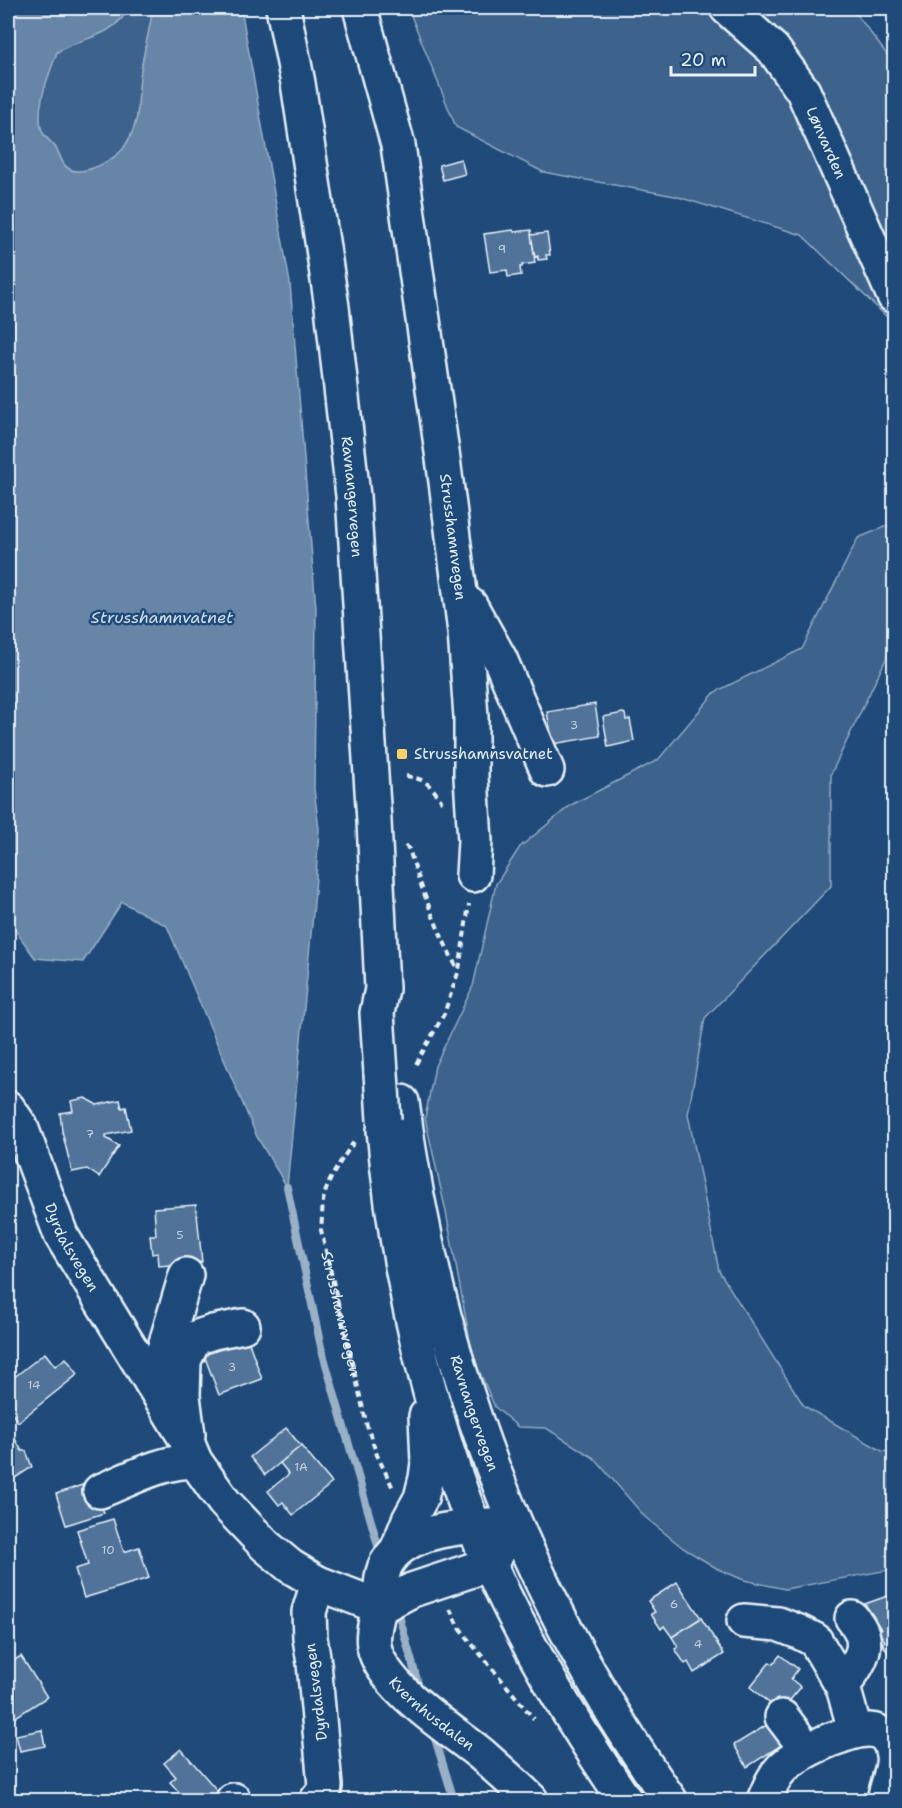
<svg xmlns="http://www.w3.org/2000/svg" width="902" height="1808" font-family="'Shantell Sans',sans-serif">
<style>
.green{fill:#3c628c;stroke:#92aac2;stroke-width:1.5}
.water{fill:#6685a7;stroke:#9ab0c7;stroke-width:1.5}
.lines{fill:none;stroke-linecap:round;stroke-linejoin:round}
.stream{stroke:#9ab0c7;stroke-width:8}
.building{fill:#517399;stroke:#e8f1f8;stroke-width:1.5}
.minor-casing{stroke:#e8f1f8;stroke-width:38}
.major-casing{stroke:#e8f1f8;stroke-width:38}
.path{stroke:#e8f1f8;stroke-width:4;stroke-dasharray:6 4.5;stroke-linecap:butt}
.minor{stroke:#1f4a7a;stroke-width:33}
.major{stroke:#1f4a7a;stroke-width:33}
.major-bridge-casing{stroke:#e8f1f8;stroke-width:38;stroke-linecap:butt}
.major-bridge{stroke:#1f4a7a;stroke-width:33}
.poi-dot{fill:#ffd166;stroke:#1f4a7a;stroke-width:2}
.labels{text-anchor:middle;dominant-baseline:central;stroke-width:5;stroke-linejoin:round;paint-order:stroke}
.number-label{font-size:12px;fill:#c2d2e0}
.street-label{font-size:15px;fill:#e8f1f8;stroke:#1f4a7a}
.poi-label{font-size:15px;fill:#e8f1f8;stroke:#1f4a7a;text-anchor:start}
.water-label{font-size:16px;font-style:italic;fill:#d4e1ec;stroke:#1f4a7a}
</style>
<rect width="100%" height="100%" fill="#1f4a7a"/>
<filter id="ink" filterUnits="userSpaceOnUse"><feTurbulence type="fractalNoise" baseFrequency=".0167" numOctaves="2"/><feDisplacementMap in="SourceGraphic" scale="12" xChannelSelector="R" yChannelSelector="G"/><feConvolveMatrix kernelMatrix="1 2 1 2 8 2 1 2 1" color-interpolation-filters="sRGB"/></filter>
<g filter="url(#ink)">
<!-- green -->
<g class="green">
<path d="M130,8H153C150,29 144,50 141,71C136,101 143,118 125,146C118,159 83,177 69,169C61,164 61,157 57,150C53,142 43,138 41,128C35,104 49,75 57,52C87,34 107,41 130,8Z"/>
<polygon points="408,8 852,8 894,64 894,334 891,321 802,235 675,196 543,172 456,127"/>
<polygon points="894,523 894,642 831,774 831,886 705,1018 688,1114 719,1271 804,1406 882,1451 894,1453 894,1569 785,1589 744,1580 718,1569 683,1548 645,1517 594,1458 546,1428 518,1427 495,1407 473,1357 446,1212 425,1118 435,1066 473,986 496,884 520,847 571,805 658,760 715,692 802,649 858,538"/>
</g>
<!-- water -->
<path class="water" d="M8,8H130C107,41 87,34 57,52C49,75 36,104 41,128C43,138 53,142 57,150C61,157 61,164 69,169C83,177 118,159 125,146C143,118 136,101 141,71C144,50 150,29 153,8H241L290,283L316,609L314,789L319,829L315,892L287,1187L257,1137L167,926L122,902L83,962L35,958L8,920Z"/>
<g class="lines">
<!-- stream -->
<g class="stream">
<polyline points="287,1187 321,1347 381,1556"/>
<polyline points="396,1605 421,1694"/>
<polyline points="432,1729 454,1800"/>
</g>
</g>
<!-- building -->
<g class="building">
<polygon points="461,159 465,174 443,180 439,165"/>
<polygon points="513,230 514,232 531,230 535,263 522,265 522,267 520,267 521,275 508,277 507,270 490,272 484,234"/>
<polygon points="547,233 550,255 546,255 547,259 538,260 538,256 535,257 531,235"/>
<polygon points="595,704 600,736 553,744 547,712"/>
<polygon points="623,713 625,714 626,720 630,719 634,741 608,747 603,717"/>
<polygon points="85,1098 97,1105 120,1100 122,1108 126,1107 131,1130 106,1135 106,1138 119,1146 99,1177 87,1169 72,1172 62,1131 60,1113 73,1111 71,1101"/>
<polygon points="196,1205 202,1262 159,1266 158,1253 152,1254 150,1235 156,1235 154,1208"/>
<polygon points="8,1233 13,1252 8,1253"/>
<polygon points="248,1340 262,1379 219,1395 204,1355"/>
<polygon points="45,1353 55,1366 66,1358 78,1374 18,1422 8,1408 8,1382"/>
<polygon points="286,1428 301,1446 265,1475 250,1457"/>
<polygon points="14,1437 22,1451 26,1451 32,1467 12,1480 8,1472 8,1441"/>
<polygon points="301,1446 332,1483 293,1515 283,1502 279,1505 268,1491 289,1474 280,1463"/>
<polygon points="94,1481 104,1513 66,1525 56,1494"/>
<polygon points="113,1519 124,1552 139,1547 149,1578 84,1598 75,1569 88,1565 77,1530"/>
<polygon points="677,1582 701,1618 672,1637 664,1626 661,1629 651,1614 655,1612 648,1601"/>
<polygon points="893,1594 894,1597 894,1657 892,1659 882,1643 885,1641 878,1631 881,1629 865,1604"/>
<polygon points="701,1618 724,1654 694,1673 688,1662 685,1664 675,1649 678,1647 672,1637"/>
<polygon points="780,1655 798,1669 791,1679 801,1687 780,1712 750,1687 770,1662 773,1664"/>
<polygon points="21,1656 47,1697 8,1722 8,1664"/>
<polygon points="770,1723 783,1744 747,1767 734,1745"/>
<polygon points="42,1730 45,1746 20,1751 16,1735"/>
<polygon points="181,1749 222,1796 216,1800 186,1800 170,1782 176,1777 164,1763"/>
</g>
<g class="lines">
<!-- minor casing -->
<g class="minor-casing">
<g id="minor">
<path id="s2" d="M360,8L398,145L444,466L465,632L471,717V777L475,841L473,875"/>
<path id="s3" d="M727,8L773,49L803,91L894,296"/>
<polyline points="465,602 470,605 500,659 547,770"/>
<path id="s4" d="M8,1108L21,1127L61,1235L186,1439L195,1461L224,1502L266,1546L290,1566L318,1583L380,1607"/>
<polyline points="151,1382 161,1360 186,1275"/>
<polyline points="188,1435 183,1396 184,1360 195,1338 213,1332 243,1326"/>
<path d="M100,1491C130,1479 162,1461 195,1461"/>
<path id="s5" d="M514,1523C476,1527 411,1525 388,1561C381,1571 381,1585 381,1596C380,1612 371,1630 374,1646C381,1686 450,1729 481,1754C498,1769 515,1784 531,1800"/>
<polyline points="380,1607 412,1590 490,1564 504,1541"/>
<polyline points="744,1621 778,1624 799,1632 815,1640 843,1687 855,1730"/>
<path d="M843,1687C858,1662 876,1645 852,1618"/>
<polyline points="782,1717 807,1750"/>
<polyline points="233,1800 234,1800"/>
<polyline points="317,1800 324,1791 325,1786 314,1663 310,1638 309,1612 318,1583"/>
<path d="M764,1800C769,1789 773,1777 782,1768C796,1755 813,1747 830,1740C854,1731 887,1717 893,1755C895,1766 886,1789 884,1800"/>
</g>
</g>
<!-- major casing -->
<g class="major-casing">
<g id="major">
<path id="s6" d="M283,8L298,83L332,307L353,496L374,821L382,989L377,1013L381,1073"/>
<path id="s7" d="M402,1102C436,1358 521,1589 670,1800"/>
<path d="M384,1130C396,1274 432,1432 490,1565C527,1648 574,1725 625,1800"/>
<polyline points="397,1550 409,1520 421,1498 426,1478 428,1463 426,1416"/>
</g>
</g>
<!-- path -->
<g class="path">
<path d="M406,776C426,779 431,785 442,802"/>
<path d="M405,845L409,849C422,891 437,930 458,970"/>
<polyline points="416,1064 444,1014 459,970 469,904"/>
<path id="s1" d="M354,1142C342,1159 327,1180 323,1201C322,1211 322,1221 321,1230L367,1426L377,1455L393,1488"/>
<polyline points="450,1609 457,1624 467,1638 534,1719"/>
</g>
<!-- minor -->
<use href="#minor" class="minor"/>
<!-- major -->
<use href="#major" class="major"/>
<!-- major-bridge casing -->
<g class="major-bridge-casing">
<polyline id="major-bridge" points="381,1073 384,1120"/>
</g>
<!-- major-bridge -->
<use href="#major-bridge" class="major-bridge"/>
</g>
</g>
<!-- markers -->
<rect class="poi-dot" x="396" y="748" width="12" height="12" rx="3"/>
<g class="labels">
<!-- number labels -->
<g class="number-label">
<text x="502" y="249">9</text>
<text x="574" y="725">3</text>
<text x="90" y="1134">7</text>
<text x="180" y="1235">5</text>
<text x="232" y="1367">3</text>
<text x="34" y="1385">14</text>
<text x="301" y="1467">1A</text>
<text x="108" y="1550">10</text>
<text x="674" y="1604">6</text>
<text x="698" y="1644">4</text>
</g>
<!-- street labels -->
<g class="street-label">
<text stroke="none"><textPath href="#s3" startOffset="170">Lønvarden</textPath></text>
<text stroke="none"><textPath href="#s6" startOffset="494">Ravnangervegen</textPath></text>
<text stroke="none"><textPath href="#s2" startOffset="538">Strusshamnvegen</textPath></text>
<text stroke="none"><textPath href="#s4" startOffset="154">Dyrdalsvegen</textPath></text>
<text stroke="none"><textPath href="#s1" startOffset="182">Strusshamnvegen</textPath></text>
<text stroke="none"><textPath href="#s7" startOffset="320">Ravnangervegen</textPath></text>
<text transform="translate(316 1692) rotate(-97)">Dyrdalsvegen</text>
<text stroke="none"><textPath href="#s5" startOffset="314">Kvernhusdalen</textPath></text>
</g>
<!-- poi labels -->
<g class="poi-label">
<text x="414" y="754">Strusshamnsvatnet</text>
</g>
<!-- water labels -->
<g class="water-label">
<text x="162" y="617">Strusshamnvatnet</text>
</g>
</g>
<!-- margin -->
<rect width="902" height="1808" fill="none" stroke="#1f4a7a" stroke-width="30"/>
<rect x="15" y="15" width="872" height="1778" fill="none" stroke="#e8f1f8" stroke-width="2" filter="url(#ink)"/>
<!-- scale -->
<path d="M671 66v9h84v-9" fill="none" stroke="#e8f1f8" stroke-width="3"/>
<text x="680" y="66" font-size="18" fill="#e8f1f8" stroke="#1f4a7a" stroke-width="4.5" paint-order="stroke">20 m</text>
</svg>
